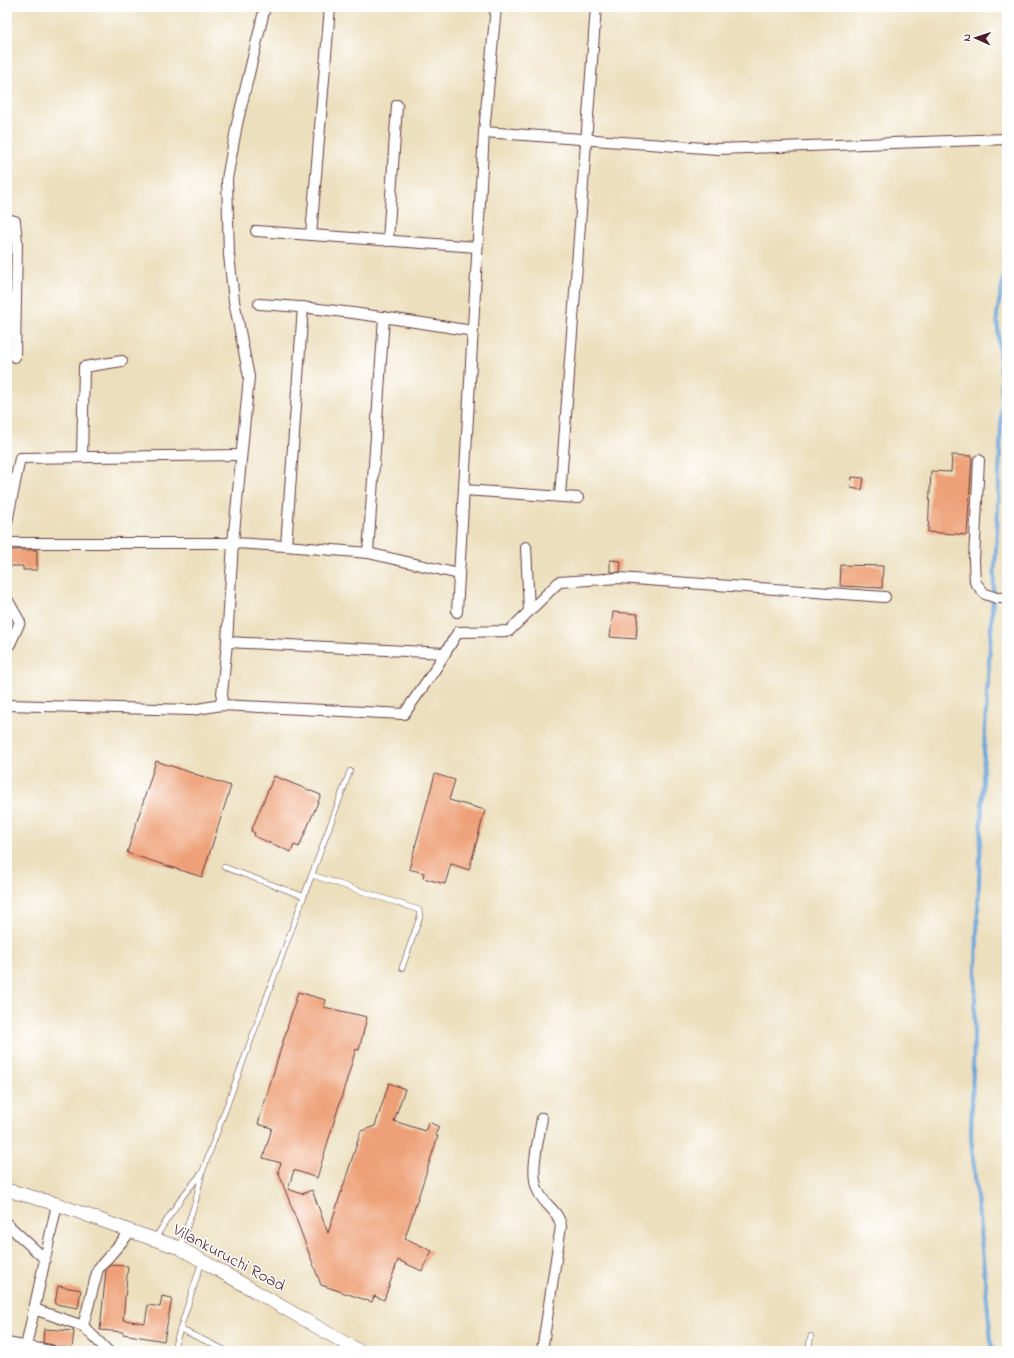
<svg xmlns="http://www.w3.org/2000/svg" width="1014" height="1358" font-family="'Indie Flower',sans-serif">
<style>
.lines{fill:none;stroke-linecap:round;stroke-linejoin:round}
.stream{stroke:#6ba5db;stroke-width:4}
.building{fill:#eea178}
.service-casing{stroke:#623c41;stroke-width:6}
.minor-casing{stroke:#623c41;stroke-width:12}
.tertiary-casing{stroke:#623c41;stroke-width:14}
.service{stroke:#fff;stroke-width:5}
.minor{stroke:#fff;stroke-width:10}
.tertiary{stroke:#fff;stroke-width:13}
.labels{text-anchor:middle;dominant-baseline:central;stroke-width:3;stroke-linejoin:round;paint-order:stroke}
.street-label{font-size:17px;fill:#4a1f2b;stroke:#fff}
</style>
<rect width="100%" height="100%" fill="#fff"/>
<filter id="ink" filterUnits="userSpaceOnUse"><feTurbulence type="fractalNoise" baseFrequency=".025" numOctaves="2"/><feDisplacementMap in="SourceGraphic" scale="8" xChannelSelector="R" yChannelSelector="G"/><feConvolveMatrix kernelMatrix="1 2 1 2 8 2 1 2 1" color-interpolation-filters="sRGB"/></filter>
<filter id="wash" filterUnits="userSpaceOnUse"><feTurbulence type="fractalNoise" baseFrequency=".012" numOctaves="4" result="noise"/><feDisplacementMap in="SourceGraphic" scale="16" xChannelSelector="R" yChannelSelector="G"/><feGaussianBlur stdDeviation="0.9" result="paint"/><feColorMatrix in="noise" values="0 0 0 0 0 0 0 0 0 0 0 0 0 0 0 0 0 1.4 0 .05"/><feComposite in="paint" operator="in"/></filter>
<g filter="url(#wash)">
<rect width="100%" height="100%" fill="#ecdfbd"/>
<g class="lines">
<!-- stream -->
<polyline class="stream" points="992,1351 971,1137 977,934 985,727 997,533 1002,395 997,314 1007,260"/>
</g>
<g id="blocks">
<!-- building -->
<g class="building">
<polygon points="952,455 972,456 967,535 928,532 931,471 951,472"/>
<polygon points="852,477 864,478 862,490 851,488"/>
<polygon points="7,550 37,550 37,570 23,570 23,566 7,566"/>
<polygon points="610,560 621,561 620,572 610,572"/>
<polygon points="841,565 883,566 882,588 840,586"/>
<polygon points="613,612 638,614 636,639 610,637"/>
<polygon points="156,761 231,786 202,877 127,853"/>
<polygon points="435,774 455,780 449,800 485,810 469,870 451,864 445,884 423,878 424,873 409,869"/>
<polygon points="274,776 321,795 299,847 294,845 291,852 254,836 255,833 251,831"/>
<polygon points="298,992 326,1000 324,1007 367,1017 359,1050 356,1049 317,1178 294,1170 288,1189 302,1194 312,1190 328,1233 361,1131 375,1126 389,1083 405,1089 394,1121 425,1131 429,1122 439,1127 435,1135 438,1136 405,1238 432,1251 422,1271 398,1260 384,1300 374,1296 372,1302 321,1285 278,1171 281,1163 263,1158 272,1128 258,1124"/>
<polygon points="110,1265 128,1266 123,1320 145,1323 148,1305 160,1307 162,1296 172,1298 164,1341 123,1334 123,1332 100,1330 106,1270"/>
<polygon points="58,1286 81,1290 78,1308 55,1304"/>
<polygon points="44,1329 74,1331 72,1349 56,1347 53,1345 43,1343"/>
</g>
</g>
</g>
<g filter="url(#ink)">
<use href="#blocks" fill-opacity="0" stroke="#623c41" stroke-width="1"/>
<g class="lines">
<!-- service casing -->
<g class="service-casing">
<g id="service">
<polyline points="224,867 303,896"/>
<polyline points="312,875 419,910 420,917 402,968"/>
<polyline points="155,1238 182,1197 200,1175"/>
<polyline points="180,1247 195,1203 202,1173 350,771"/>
<polyline points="180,1329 227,1351"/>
<polyline points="173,1351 202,1261"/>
<polyline points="808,1351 811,1336"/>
</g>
</g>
<!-- minor casing -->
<g class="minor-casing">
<g id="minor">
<polyline points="265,7 237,124 227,179 229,255 234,301 249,377 233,543 286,546 368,553 459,574"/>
<polyline points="484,132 718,149 1007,139"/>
<polyline points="7,219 15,221 17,242 15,357"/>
<polyline points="256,231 477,247"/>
<polyline points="311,235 330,7"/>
<polyline points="388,241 397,105"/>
<path d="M259,304C331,308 402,320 473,331"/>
<polyline points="82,457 84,367 122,361"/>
<polyline points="979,460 974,560 975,582 985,594 997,598 1007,598"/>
<polyline points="464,490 578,498"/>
<polyline points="560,496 596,7"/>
<polyline points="7,522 20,458 241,455"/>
<polyline points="7,543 233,543 227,642 221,705"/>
<polyline points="286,546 303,307"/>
<polyline points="526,547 529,611"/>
<polyline points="368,553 384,317"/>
<polyline points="7,599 20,622 10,644 7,646"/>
<polyline points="457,612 484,132 496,7"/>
<polyline points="227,642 445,653"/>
<polyline points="7,705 192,710 221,705 404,714 434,671 458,632 509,631 559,582 619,578 885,597"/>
<path d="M542,1118C539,1139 529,1172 538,1191C544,1205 559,1211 561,1226L542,1351"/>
<polyline points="7,1224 45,1259"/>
<polyline points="34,1309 83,1326 108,1351"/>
<polyline points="83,1326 98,1269 131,1231"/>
<polyline points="7,1343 51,1351"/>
<polyline points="25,1351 57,1204"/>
</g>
</g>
<!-- tertiary casing -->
<g class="tertiary-casing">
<polyline id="tertiary" points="7,1190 57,1204 133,1232 180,1248 359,1351"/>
</g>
<!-- service -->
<use href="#service" class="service"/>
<!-- minor -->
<use href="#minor" class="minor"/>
<!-- tertiary -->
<use href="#tertiary" class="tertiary"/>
</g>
</g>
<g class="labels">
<!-- street labels -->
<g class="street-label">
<text transform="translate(229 1258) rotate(28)">Vilankuruchi Road</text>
</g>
</g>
<!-- margin -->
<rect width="1014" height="1358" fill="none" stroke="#fff" stroke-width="24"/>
<!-- north arrow -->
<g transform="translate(976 38) rotate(273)" stroke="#ffffff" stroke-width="3" paint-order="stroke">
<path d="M0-3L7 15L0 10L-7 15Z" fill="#4a1f2b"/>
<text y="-6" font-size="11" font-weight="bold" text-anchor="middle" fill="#4a1f2b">N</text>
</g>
</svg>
